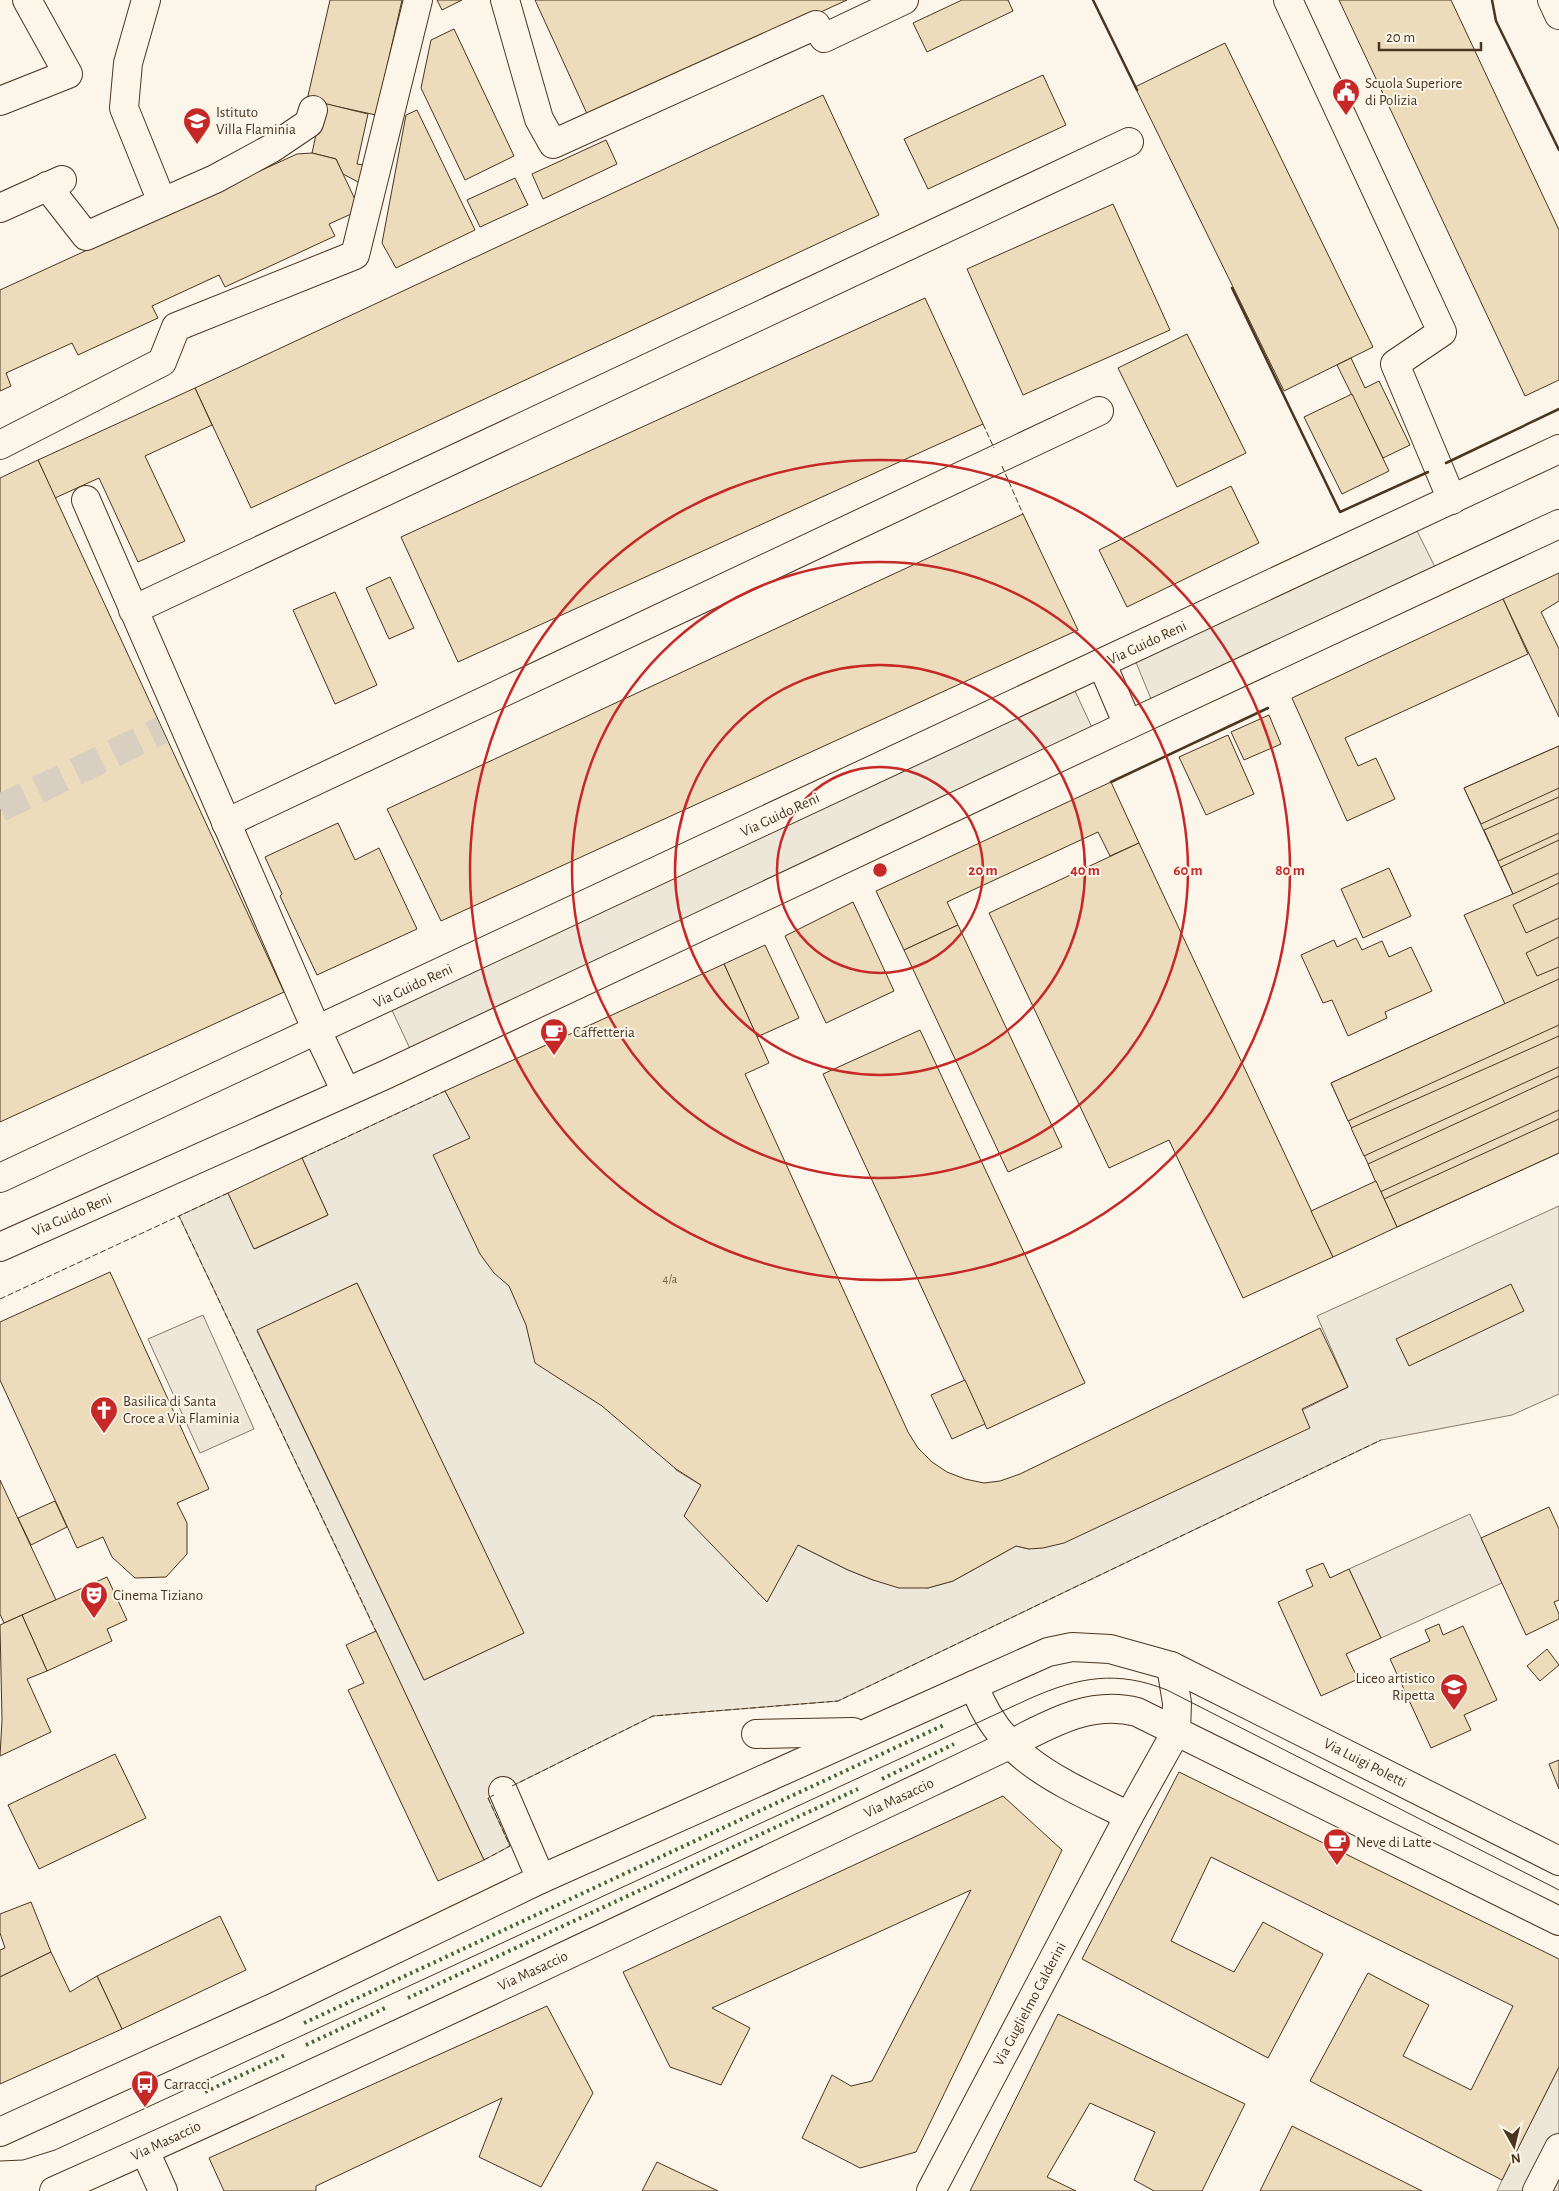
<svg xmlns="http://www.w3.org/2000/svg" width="1559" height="2191" font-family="'Alegreya Sans',sans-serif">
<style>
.green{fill:#ede6d9;stroke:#887966}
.parking{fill:#ede7d9;stroke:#887966;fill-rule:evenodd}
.building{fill:#ecdcbc;stroke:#4a3520}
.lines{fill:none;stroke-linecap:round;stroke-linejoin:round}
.minor-tunnel{stroke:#d8cfc1;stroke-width:28;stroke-dasharray:28 14;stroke-linecap:butt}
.minor-casing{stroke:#4a3520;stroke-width:30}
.minor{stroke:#fbf6e9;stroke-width:28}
.tram{stroke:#4a3520;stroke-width:1}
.hedge{stroke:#436837;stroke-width:4;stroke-dasharray:2.5 4;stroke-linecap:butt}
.fence{stroke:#4a3520;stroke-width:1;stroke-dasharray:6 2.5;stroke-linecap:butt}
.wall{stroke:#4a3520;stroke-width:2.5}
.ring{fill:none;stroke:#c62828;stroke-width:2.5}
.labels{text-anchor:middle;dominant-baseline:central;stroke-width:4;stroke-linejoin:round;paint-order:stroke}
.number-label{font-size:12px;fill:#725f47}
.poi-label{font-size:15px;fill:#4a3520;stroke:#fbf6e9;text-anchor:start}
.street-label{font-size:15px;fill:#4a3520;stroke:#fbf6e9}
.centre{fill:#c62828;stroke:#fbf6e9;stroke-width:2.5}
.ring-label{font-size:15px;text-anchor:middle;font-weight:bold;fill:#c62828;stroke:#fbf6e9;stroke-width:4;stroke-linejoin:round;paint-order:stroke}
</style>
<rect width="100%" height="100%" fill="#fbf6e9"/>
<!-- green -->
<g class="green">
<polygon points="203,1315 254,1429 200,1453 148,1339"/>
<polygon points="1470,1514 1502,1583 1381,1638 1349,1569"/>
</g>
<!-- parking -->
<g class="parking">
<polygon points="1417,531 1436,569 1151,699 1135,660"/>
<polygon points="1075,691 1095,734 411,1051 391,1008"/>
<path d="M445,1091L676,1470L798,1545L848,1570L873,1580L928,1588L953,1581L1016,1546L1029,1549L1348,1387L1317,1316L1559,1206V1394L1512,1415L1381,1440L838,1701L653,1716L488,1798L510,1846L484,1860L179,1216L228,1193L255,1249L328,1215L302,1158ZM357,1283L523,1633L424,1680L257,1331Z"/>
<polygon points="1559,2067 1559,2191 1497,2191 1502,2180"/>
</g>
<!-- building -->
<g class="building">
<polygon points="330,0 402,0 376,115 307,100"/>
<polygon points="437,0 462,0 442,10"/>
<polygon points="535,0 847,0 589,118"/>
<polygon points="962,0 1008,0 1013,11 927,52 913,23"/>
<polygon points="1339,0 1451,0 1559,230 1559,380 1525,396"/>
<polygon points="454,29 514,156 465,180 421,88 431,40"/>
<polygon points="1225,43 1373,347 1284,391 1135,87"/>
<polygon points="1043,75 1066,125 928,189 904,139"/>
<polygon points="823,95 879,215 251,508 195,388"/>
<polygon points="323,103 368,114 357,164 364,165 360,183 343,174 336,159 312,153"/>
<polygon points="417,110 475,230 396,268 382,243 406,115"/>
<polygon points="606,140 617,164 543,199 532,174"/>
<polygon points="312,153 336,159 360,210 329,224 335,236 225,287 219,275 152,306 158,318 78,355 72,343 6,373 11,386 0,391 0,290 297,154"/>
<polygon points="515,178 528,205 480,227 467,200"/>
<polygon points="1113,204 1170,330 1023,395 967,269"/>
<polygon points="925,298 983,424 458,662 401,537"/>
<polygon points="1187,334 1246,453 1177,487 1118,368"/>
<polygon points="1351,358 1365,388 1379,381 1410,445 1383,458 1337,365"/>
<polygon points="195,388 212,425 145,456 185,541 138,562 99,478 55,498 38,460"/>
<polygon points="1352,394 1389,471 1342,494 1304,417"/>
<polygon points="38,460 284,992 0,1122 0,478"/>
<polygon points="1231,486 1259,543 1127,607 1099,550"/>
<polygon points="1023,514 1078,630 441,921 387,809"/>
<polygon points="1559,573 1559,601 1541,612 1559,649 1559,717 1503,599"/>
<polygon points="390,577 414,628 389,639 366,588"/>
<polygon points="335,592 377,685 335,704 293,610"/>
<polygon points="1503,599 1528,654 1345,738 1358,766 1376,758 1395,799 1347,821 1292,698"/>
<polygon points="1269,715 1281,744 1244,760 1231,732"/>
<polygon points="1228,735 1254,794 1206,815 1179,757"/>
<polygon points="1559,746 1559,1153 1397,1227 1331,1083 1505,1004 1464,915 1513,894 1464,788"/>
<polygon points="1559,746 1559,788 1481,824 1464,788"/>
<polygon points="1111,782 1139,843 1110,856 1098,832 947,902 958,925 904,950 876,891"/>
<polygon points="1559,797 1559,833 1498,861 1484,830"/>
<polygon points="338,823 355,860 379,848 417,929 317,975 280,896 282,894 265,857"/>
<polygon points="1559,840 1559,873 1513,894 1501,867"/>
<polygon points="1139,843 1333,1257 1243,1298 1169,1140 1109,1168 989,913"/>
<polygon points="1389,868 1411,916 1363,938 1341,889"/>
<polygon points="1559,883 1559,918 1526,933 1513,905"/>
<polygon points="853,902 894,991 826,1023 785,936"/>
<polygon points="958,925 1062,1147 1008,1172 904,950"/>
<polygon points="1559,937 1559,967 1537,976 1526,953"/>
<polygon points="1356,938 1362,950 1382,941 1389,957 1411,947 1432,991 1385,1012 1387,1018 1348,1036 1332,1000 1323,1003 1301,955 1334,940 1337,947"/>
<polygon points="765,945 799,1018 757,1037 724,964"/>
<polygon points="724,964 769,1063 745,1074 908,1432 918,1448 932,1462 947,1472 965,1479 984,1483 1000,1481 1020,1474 1320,1328 1348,1387 1302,1409 1310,1428 1064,1543 1043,1548 1029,1549 1016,1546 953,1581 928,1588 899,1588 873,1580 848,1570 798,1545 767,1602 684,1516 701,1485 676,1469 602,1406 535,1363 526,1325 509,1286 494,1273 480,1254 433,1155 470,1138 445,1091"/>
<polygon points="1559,979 1559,1025 1348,1121 1331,1083"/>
<polygon points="920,1030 1085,1383 987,1429 823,1074"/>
<polygon points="1559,1036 1559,1067 1364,1156 1351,1128"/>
<polygon points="1559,1076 1559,1110 1380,1192 1368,1164"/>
<polygon points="1559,1119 1559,1153 1397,1227 1384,1199"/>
<polygon points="302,1158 328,1215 254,1249 228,1193"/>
<polygon points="1376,1181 1397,1227 1333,1257 1311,1211"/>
<polygon points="110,1272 209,1489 177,1503 187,1523 187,1554 166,1577 135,1578 112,1557 103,1537 77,1548 0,1380 0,1322"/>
<polygon points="357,1283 524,1633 424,1680 257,1330"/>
<polygon points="1511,1284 1524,1311 1409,1366 1396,1339"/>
<polygon points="965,1380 985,1424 952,1439 931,1395"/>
<polygon points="0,1480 56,1600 4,1623 0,1614"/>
<polygon points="55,1501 67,1527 31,1545 18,1518"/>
<polygon points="1549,1507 1559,1529 1559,1600 1554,1602 1559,1614 1559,1619 1526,1635 1481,1538"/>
<polygon points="1323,1563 1330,1578 1349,1569 1381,1638 1346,1654 1358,1679 1321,1696 1278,1602 1313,1586 1306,1570"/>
<polygon points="107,1577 127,1620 107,1629 112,1641 47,1671 22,1615"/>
<polygon points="22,1615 47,1671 27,1679 51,1732 0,1756 2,1720 0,1625"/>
<polygon points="1439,1624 1443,1635 1463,1626 1497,1700 1464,1715 1471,1730 1431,1748 1390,1659 1430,1641 1425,1630"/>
<polygon points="376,1631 484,1860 438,1881 348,1690 364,1683 346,1645"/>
<polygon points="1547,1649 1559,1665 1540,1681 1527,1666"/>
<polygon points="115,1754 146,1818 39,1869 8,1805"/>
<polygon points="1559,1760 1559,1789 1549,1764"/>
<polygon points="1179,1772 1559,1959 1559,2067 1502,2180 1310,2081 1368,1973 1429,2005 1403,2056 1471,2090 1513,2006 1211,1857 1171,1941 1234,1972 1263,1922 1323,1954 1268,2058 1082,1959"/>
<polygon points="1003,1796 1062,1850 916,2152 860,2168 802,2138 832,2075 851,2086 872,2081 971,1890 712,2008 750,2028 721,2085 670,2067 623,1972"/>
<polygon points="31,1902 51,1952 0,1977 0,1950 5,1948 0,1933 0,1914"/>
<polygon points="220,1916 246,1970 122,2029 97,1976"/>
<polygon points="51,1952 70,1992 97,1976 122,2029 0,2084 0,1977"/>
<polygon points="547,2006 593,2093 541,2187 479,2157 502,2098 316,2186 316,2191 224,2191 209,2158"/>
<polygon points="1058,2014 1245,2104 1202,2191 1154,2191 1134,2180 1155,2132 1090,2103 1047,2177 1076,2191 970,2191"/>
<polygon points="1292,2126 1422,2191 1260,2191"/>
<polygon points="657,2162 718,2191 642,2191"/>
</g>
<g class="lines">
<!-- minor-tunnel -->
<polyline class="minor-tunnel" points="0,808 162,730"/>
<!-- minor casing -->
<g class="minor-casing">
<g id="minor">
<polyline points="146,0 128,63 124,108 162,202"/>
<polyline points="505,0 539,119 553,144 816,25 824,38 904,0"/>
<polyline points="1288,0 1442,332 1395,364 1452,500"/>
<polyline points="1552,0 1559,15"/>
<polyline points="0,101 68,74 27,0"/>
<polyline points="47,186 86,236 215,179 272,148 309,123 313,110"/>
<polyline points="0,208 62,180"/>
<polyline points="0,445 162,362 176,327 355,255 418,0"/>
<polyline points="86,500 317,1031 346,1092"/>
<polyline points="133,610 1129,142"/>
<polyline points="1102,664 1128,725"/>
<polyline points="226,823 1099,411"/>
<polyline points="0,1178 1559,449"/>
<polyline points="0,1247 385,1075 1128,725 1559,524"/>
<path d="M1072,1647L1110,1649L1171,1666L1177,1703L1176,1732L1129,1816C1063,1783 1000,1760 974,1685L1048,1652Z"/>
<polyline points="1171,1666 1559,1861"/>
<polyline points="756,1734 853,1732"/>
<polyline points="503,1791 541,1879"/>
<polyline points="0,2132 277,2006 541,1879 974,1685"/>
<polyline points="145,2151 163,2191"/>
<path d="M54,2191C375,2048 692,1896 1009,1745C1050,1724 1090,1700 1137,1712L1559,1921"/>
<polyline points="931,2191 1129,1816"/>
<polyline points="1537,2191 1559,2148"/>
</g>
</g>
<!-- minor -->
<use href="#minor" class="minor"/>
<!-- tram -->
<path class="tram" d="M0,2161L23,2160L55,2150L1031,1698C1079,1677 1117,1670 1167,1690L1559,1890"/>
<!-- hedge -->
<g class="hedge">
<polyline points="882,1779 954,1744"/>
<polyline points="408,1998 858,1789"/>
<polyline points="304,2023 946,1724"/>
<polyline points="306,2045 385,2008"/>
<polyline points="205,2092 285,2055"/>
</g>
<!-- fence -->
<g class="fence">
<polyline points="983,424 994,448"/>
<polyline points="1002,466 1023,514"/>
<polyline points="302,1158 445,1091"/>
<polyline points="228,1193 179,1216 376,1631"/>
<polyline points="0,1299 179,1216"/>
<polyline points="512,1786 653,1716 838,1701 1381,1440"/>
<polyline points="484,1860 510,1846 488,1798 494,1795"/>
</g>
<!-- wall -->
<g class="wall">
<polyline points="1093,0 1137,90"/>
<polyline points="1492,0 1496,21 1559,150"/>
<polyline points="1232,288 1340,512 1428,472"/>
<polyline points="1446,463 1559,409"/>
<polyline points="1111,782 1268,708"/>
</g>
</g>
<!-- distance rings -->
<g class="ring">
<circle cx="880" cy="870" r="103"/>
<circle cx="880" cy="870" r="205"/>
<circle cx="880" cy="870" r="308"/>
<circle cx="880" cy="870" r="410"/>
</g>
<!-- icons -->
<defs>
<g id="civic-pin" transform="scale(1.4375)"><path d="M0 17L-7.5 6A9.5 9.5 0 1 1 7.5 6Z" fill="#c62828" stroke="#fbf6e9"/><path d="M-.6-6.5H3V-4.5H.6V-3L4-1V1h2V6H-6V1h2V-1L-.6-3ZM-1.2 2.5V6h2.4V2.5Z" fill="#fff"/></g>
<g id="school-pin" transform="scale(1.4375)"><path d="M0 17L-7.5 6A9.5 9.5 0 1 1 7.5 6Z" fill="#c62828" stroke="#fbf6e9"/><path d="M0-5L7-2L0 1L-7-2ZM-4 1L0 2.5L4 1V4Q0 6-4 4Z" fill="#fff"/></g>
<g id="cafe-pin" transform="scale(1.4375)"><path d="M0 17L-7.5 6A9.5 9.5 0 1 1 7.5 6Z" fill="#c62828" stroke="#fbf6e9"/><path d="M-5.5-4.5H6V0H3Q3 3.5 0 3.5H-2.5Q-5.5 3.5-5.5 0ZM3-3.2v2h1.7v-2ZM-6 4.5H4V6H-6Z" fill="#fff"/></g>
<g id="church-pin" transform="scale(1.4375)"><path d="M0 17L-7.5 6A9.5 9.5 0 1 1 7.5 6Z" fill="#c62828" stroke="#fbf6e9"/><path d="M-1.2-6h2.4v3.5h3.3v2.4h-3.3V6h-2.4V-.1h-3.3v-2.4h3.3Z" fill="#fff"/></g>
<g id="theatre-pin" transform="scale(1.4375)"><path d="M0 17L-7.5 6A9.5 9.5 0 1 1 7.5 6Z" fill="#c62828" stroke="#fbf6e9"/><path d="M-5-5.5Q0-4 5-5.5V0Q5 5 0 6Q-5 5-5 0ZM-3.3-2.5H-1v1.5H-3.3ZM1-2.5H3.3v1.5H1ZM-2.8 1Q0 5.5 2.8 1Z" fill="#fff"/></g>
<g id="bus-pin" transform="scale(1.4375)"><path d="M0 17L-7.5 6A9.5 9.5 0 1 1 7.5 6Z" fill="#c62828" stroke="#fbf6e9"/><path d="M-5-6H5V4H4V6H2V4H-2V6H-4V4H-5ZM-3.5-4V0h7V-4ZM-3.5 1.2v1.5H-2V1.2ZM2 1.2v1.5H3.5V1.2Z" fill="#fff"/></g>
</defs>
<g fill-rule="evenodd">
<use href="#civic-pin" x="1346" y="92"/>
<use href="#school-pin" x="197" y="121"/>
<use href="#cafe-pin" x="554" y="1032"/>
<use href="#church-pin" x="104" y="1410"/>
<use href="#theatre-pin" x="94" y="1595"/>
<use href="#school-pin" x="1454" y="1687"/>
<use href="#cafe-pin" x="1337" y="1842"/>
<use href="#bus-pin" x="145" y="2084"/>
</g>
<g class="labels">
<!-- number labels -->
<g class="number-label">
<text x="670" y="1279">4/a</text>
</g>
<!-- poi labels -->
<g class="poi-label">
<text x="1365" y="83">Scuola Superiore<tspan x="1365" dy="17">di Polizia</tspan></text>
<text x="216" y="112">Istituto<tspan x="216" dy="17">Villa Flaminia</tspan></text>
<text x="573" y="1032">Caffetteria</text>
<text x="123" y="1401">Basilica di Santa<tspan x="123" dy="17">Croce a Via Flaminia</tspan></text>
<text x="113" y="1595">Cinema Tiziano</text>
<text x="1435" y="1678" text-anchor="end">Liceo artistico<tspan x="1435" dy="17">Ripetta</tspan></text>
<text x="1356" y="1842">Neve di Latte</text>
<text x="164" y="2084">Carracci</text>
</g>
<!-- street labels -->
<g class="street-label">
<text transform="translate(1147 643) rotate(-25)">Via Guido Reni</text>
<text transform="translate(780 815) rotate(-25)">Via Guido Reni</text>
<text transform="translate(413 986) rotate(-25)">Via Guido Reni</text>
<text transform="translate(72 1215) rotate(-24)">Via Guido Reni</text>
<text transform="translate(1365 1763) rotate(27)">Via Luigi Poletti</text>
<text transform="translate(899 1798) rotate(-25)">Via Masaccio</text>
<text transform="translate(533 1971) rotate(-25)">Via Masaccio</text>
<text transform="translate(1030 2004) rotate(-62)">Via Guglielmo Calderini</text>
<text transform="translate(166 2141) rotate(-25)">Via Masaccio</text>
</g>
</g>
<circle cx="880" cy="870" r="8" class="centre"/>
<g class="ring-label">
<text x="983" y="875">20 m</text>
<text x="1085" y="875">40 m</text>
<text x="1188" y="875">60 m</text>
<text x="1290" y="875">80 m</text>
</g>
<!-- north arrow -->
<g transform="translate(1514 2146) rotate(172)" stroke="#fbf6e9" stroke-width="4" paint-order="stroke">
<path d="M0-4L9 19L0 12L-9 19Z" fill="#4a3520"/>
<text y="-8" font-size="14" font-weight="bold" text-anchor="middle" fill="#4a3520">N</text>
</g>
<!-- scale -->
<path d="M1379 42v8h102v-8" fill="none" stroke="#4a3520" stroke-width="2.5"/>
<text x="1386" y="42" font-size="15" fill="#4a3520" stroke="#fbf6e9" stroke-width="4" paint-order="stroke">20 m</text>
</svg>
